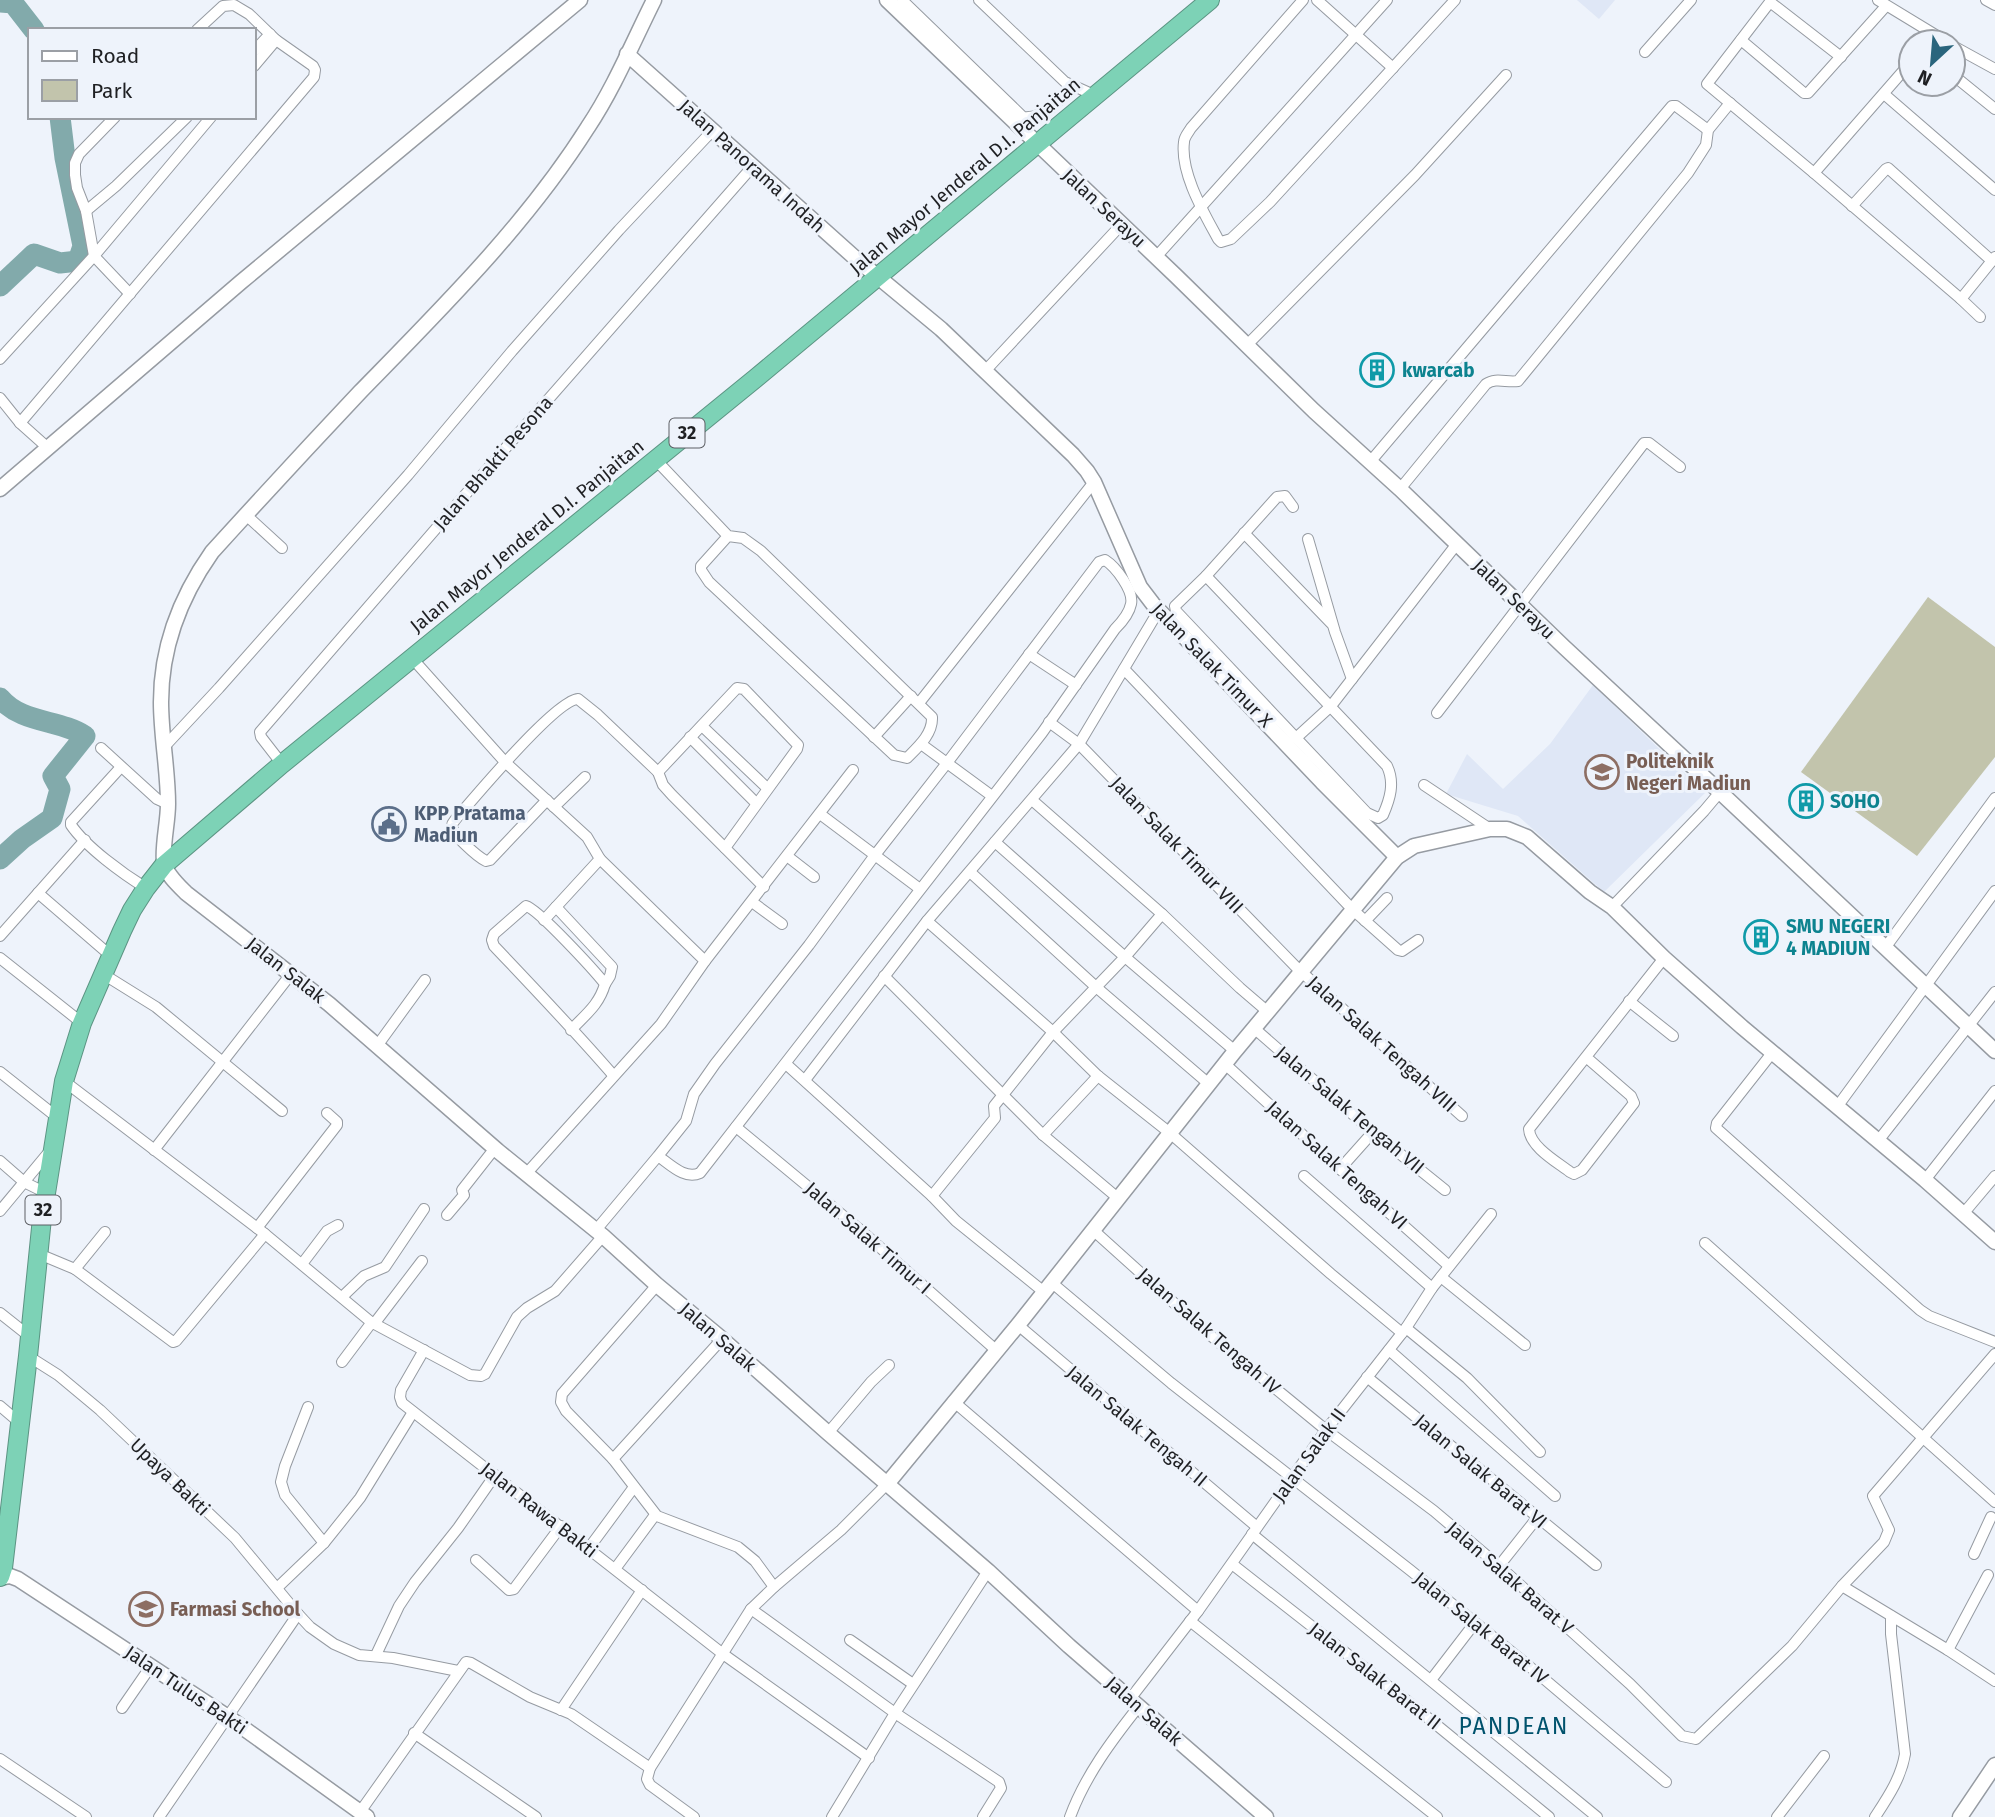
<svg xmlns="http://www.w3.org/2000/svg" width="1995" height="1817" font-family="'Fira Sans',sans-serif">
<style>
.built{fill:#dfe7f6}
.green{fill:#c2c4ac}
.lines{fill:none;stroke-linecap:round;stroke-linejoin:round}
.river{stroke:#82aaab;stroke-width:21}
.street-casing{stroke:#969ba2;stroke-width:12}
.secondary-casing{stroke:#969ba2;stroke-width:17}
.highway-casing{stroke:#5c9483;stroke-width:20}
.street{stroke:#fff;stroke-width:10}
.secondary{stroke:#fff;stroke-width:14}
.highway{stroke:#7dd2b6;stroke-width:18}
.labels{text-anchor:middle;dominant-baseline:central;stroke-width:6;stroke-linejoin:round;paint-order:stroke}
.shield{fill:#eef3fb;stroke:#5d5f64;stroke-width:2}
.shield-label{font-size:18px;font-weight:bold;fill:#1f2023}
.street-label{font-size:19px;fill:#1f2023;stroke:#eef3fb}
.culture-label{font-size:19px;font-weight:bold;fill:#0d838f;stroke:#eef3fb;text-anchor:start}
.education-label{font-size:19px;font-weight:bold;fill:#785e54;stroke:#eef3fb;text-anchor:start}
.service-label{font-size:19px;font-weight:bold;fill:#4e5e75;stroke:#eef3fb;text-anchor:start}
.quarter-label{font-size:23px;letter-spacing:2px;fill:#00526c;stroke:#eef3fb}
</style>
<rect width="100%" height="100%" fill="#eef3fb"/>
<!-- built -->
<g class="built">
<polygon points="1577,0 1615,0 1599,19"/>
<polygon points="1593,685 1705,793 1604,892 1518,816 1446,794 1467,754 1503,789 1550,744"/>
</g>
<!-- green -->
<polygon class="green" points="1928,597 1995,647 1995,757 1917,856 1801,772"/>
<g class="lines">
<!-- river -->
<g class="river">
<polyline points="0,2 13,3 34,30"/>
<polyline points="0,286 34,254 60,263 78,261 83,246 65,158 60,117"/>
<path d="M0,698C22,724 59,719 85,736L53,776L60,789L52,818L22,839L0,859"/>
</g>
<!-- street casing -->
<g class="street-casing">
<g id="street">
<path d="M902,0L1023,117C1046,119 1058,102 1071,86"/>
<polyline points="979,0 1065,82 1094,95"/>
<path d="M1303,0L1191,128C1188,133 1184,137 1184,142C1180,173 1204,213 1218,239L1221,242L1231,239L1270,202L1455,0"/>
<polyline points="1317,0 1393,68"/>
<polyline points="1878,0 1947,42"/>
<polyline points="1986,0 1995,5"/>
<polyline points="1741,40 1804,93 1808,93 1886,6"/>
<polyline points="1953,46 1995,69"/>
<polyline points="254,51 270,34"/>
<polyline points="1645,52 1691,0"/>
<polyline points="1841,57 1770,2 1707,84 1814,173 1961,299 1995,257"/>
<polyline points="254,66 276,40"/>
<polyline points="1953,75 1995,109"/>
<polyline points="1884,94 1995,190"/>
<polyline points="115,117 79,154 75,163 75,175 77,188 86,211 94,256 130,294"/>
<polyline points="1814,173 1911,62"/>
<polyline points="1852,206 1886,169 1888,168 1992,261"/>
<polyline points="86,211 116,186 187,117"/>
<polyline points="1156,257 1387,0"/>
<polyline points="1961,299 1980,317"/>
<polyline points="1247,345 1415,175 1506,75"/>
<polyline points="0,359 94,256 211,117"/>
<polyline points="986,370 1121,225"/>
<polyline points="0,398 20,423 48,448"/>
<polyline points="20,423 314,77 315,70 313,66 276,40 249,14 234,5 223,6 197,30"/>
<path d="M655,459L728,536L701,566V570L709,582L894,755L907,758C918,747 933,734 932,717L761,551L743,538L728,536"/>
<polyline points="1370,462 1672,106 1676,106 1708,130"/>
<path d="M1400,489L1486,384C1496,377 1507,383 1518,381L1688,173L1706,145L1708,130L1730,103"/>
<polyline points="246,515 282,548"/>
<polyline points="1244,533 1331,623"/>
<polyline points="1308,539 1335,632 1352,679"/>
<path d="M1206,576L1387,766C1395,783 1390,799 1383,815L1378,818L1367,813L1176,611L1175,606Z"/>
<polyline points="1206,576 1277,497 1285,496 1293,507"/>
<polyline points="1029,654 1076,685"/>
<polyline points="411,657 505,762 587,837 600,859 544,920"/>
<polyline points="1124,669 1353,910 1398,950 1402,951 1418,940"/>
<polyline points="919,703 1094,482"/>
<polyline points="1437,713 1644,443 1649,443 1680,467"/>
<polyline points="1049,722 1079,744 1297,968 1462,1116"/>
<polyline points="702,726 767,788"/>
<polyline points="690,737 756,803"/>
<polyline points="874,737 911,696"/>
<polyline points="1296,738 1331,706 1456,545"/>
<polyline points="921,744 992,796"/>
<polyline points="165,746 219,688 408,475 512,351 619,230 713,130"/>
<polyline points="101,748 157,799 168,804"/>
<polyline points="282,764 261,737 260,732 510,443 753,166"/>
<path d="M121,767L71,822V825C86,847 123,874 146,888"/>
<polyline points="658,772 737,688 744,689 798,745 797,749 725,848"/>
<polyline points="1424,785 1490,829"/>
<path d="M547,800L490,860L486,861C478,857 451,834 452,825C452,823 454,822 455,820C473,799 556,700 578,699L598,715L658,772L663,785L672,795L764,887"/>
<polyline points="1032,800 1162,914 1240,988 1268,1012"/>
<polyline points="554,807 585,777"/>
<polyline points="820,814 920,889"/>
<polyline points="995,842 1125,957 1235,1051"/>
<polyline points="787,856 814,877"/>
<polyline points="600,859 705,961"/>
<polyline points="970,872 1096,987 1209,1084"/>
<polyline points="38,893 111,956"/>
<polyline points="752,902 782,924"/>
<polyline points="556,907 612,967 610,976 605,984"/>
<polyline points="1612,907 1704,811 1720,792"/>
<polyline points="927,921 1053,1032 1098,1076 1170,1133 1331,1274 1402,1333"/>
<polyline points="1365,921 1387,898"/>
<polyline points="0,936 85,840"/>
<polyline points="1885,948 1995,798"/>
<polyline points="0,958 82,1023"/>
<polyline points="103,974 156,1007 282,1111"/>
<polyline points="884,976 1043,1135 1119,1199"/>
<polyline points="1629,1001 1673,1036"/>
<polyline points="1255,1029 1373,1132 1445,1190"/>
<path d="M571,1030C586,1014 599,1005 605,984C594,970 538,909 526,906L494,934L492,940L494,946C534,988 575,1031 613,1075"/>
<polyline points="377,1046 425,980"/>
<polyline points="1772,1053 1717,1123 1716,1128 1920,1310 1929,1316 1995,1342"/>
<path d="M1586,1057L1631,1096L1634,1103L1582,1170L1574,1174L1570,1172C1557,1162 1530,1147 1529,1129L1664,958"/>
<polyline points="786,1064 932,1196 956,1221 1044,1292"/>
<polyline points="1225,1064 1340,1169 1449,1266"/>
<polyline points="0,1072 58,1118"/>
<polyline points="805,1080 927,921 1079,744 1159,610"/>
<polyline points="64,1081 265,1234 371,1322 470,1375 481,1376 485,1374 517,1317 527,1308 555,1291 603,1236"/>
<polyline points="1837,1107 1995,891"/>
<polyline points="736,1127 858,1228 997,1351"/>
<polyline points="1043,1135 1098,1076"/>
<polyline points="1878,1141 1995,992"/>
<polyline points="154,1150 291,974"/>
<polyline points="0,1161 24,1182 46,1193"/>
<polyline points="1340,1169 1373,1132"/>
<polyline points="526,1174 661,1024 705,961 853,770"/>
<polyline points="1304,1176 1432,1288"/>
<polyline points="1925,1180 1995,1091"/>
<polyline points="932,1196 995,1118 994,1106 1053,1032 1125,957 1162,914"/>
<polyline points="0,1211 49,1152"/>
<polyline points="1963,1214 1995,1176"/>
<polyline points="447,1215 464,1195 462,1190 495,1148"/>
<polyline points="257,1228 337,1125 337,1122 327,1113"/>
<path d="M596,1230L658,1156C671,1165 685,1180 700,1173L1042,733L1115,629C1122,622 1129,614 1131,604C1134,591 1116,567 1105,560L1099,562L947,763L875,855L809,945L715,1064L694,1094L686,1121L658,1156"/>
<polyline points="1093,1230 1204,1330 1326,1430 1434,1511 1499,1566 1630,1684 1682,1736 1696,1739 1792,1646 1842,1586 1884,1542 1889,1530 1873,1496 1995,1354"/>
<polyline points="1705,1243 1995,1502"/>
<polyline points="39,1254 75,1269 173,1342 176,1341 265,1234"/>
<polyline points="302,1264 327,1231 338,1225"/>
<polyline points="75,1269 105,1232"/>
<polyline points="1441,1277 1525,1345"/>
<polyline points="1051,1282 1171,1383 1410,1570 1530,1667 1666,1782"/>
<polyline points="657,1285 562,1394 561,1402 566,1411 613,1459 657,1516 738,1547 755,1561 774,1587"/>
<polyline points="342,1297 364,1276 385,1267 424,1209"/>
<polyline points="0,1313 29,1336"/>
<polyline points="374,1324 422,1261"/>
<polyline points="1018,1325 1257,1527"/>
<polyline points="1406,1328 1467,1378 1540,1452"/>
<polyline points="424,1350 401,1390 400,1397 402,1403 723,1654 869,1758"/>
<polyline points="1389,1350 1555,1496"/>
<polyline points="28,1356 58,1375 100,1410 235,1538 298,1614 310,1627 334,1644 359,1655 393,1658 458,1671"/>
<polyline points="342,1362 372,1322"/>
<polyline points="1367,1377 1596,1565"/>
<polyline points="953,1401 1198,1611"/>
<polyline points="0,1406 20,1423"/>
<polyline points="308,1407 285,1466 281,1482 285,1495 324,1543"/>
<polyline points="828,1433 871,1382 889,1365"/>
<polyline points="613,1459 722,1339"/>
<polyline points="1252,1534 1597,1817"/>
<polyline points="589,1548 634,1487"/>
<polyline points="1974,1554 1991,1517"/>
<polyline points="476,1560 509,1590 514,1589 561,1526"/>
<polyline points="1232,1564 1411,1704 1549,1817"/>
<polyline points="1499,1566 1537,1518"/>
<polyline points="615,1569 655,1515"/>
<polyline points="1842,1586 1948,1650 1995,1681"/>
<polyline points="277,1588 324,1543 360,1498 413,1412"/>
<polyline points="751,1609 895,1713 999,1782 1001,1788 983,1817"/>
<path d="M1190,1621C1273,1686 1354,1752 1437,1817"/>
<polyline points="850,1640 913,1684"/>
<polyline points="1948,1650 1988,1575"/>
<polyline points="376,1655 399,1606 415,1582 458,1528 495,1475"/>
<polyline points="1431,1680 1474,1624"/>
<polyline points="1130,1699 1198,1611 1326,1430 1406,1328 1432,1288 1491,1214"/>
<polyline points="122,1708 151,1666"/>
<polyline points="561,1710 642,1590"/>
<polyline points="414,1733 536,1817"/>
<polyline points="0,1759 86,1817"/>
<polyline points="360,1812 466,1662 471,1663 530,1697 571,1714 650,1768"/>
<polyline points="159,1817 298,1614"/>
<polyline points="694,1817 650,1785 647,1779 650,1768 751,1609 774,1587 841,1530 887,1484"/>
<polyline points="832,1817 895,1713 988,1571"/>
<path d="M1070,1817C1085,1776 1112,1740 1139,1706"/>
<polyline points="1777,1817 1824,1756"/>
<path d="M1875,1817C1888,1797 1901,1778 1905,1754L1891,1634V1616"/>
</g>
</g>
<!-- secondary casing -->
<g class="secondary-casing">
<g id="secondary">
<path d="M654,0C633,42 614,88 588,127C526,225 441,309 360,392C310,445 261,498 212,552C181,596 161,647 161,702C161,736 168,770 168,804C168,823 162,845 164,863C166,874 178,885 186,893L329,1004L498,1151L603,1236L657,1285L722,1339L828,1433L988,1571L1069,1646L1266,1817"/>
<polyline points="887,0 1176,276 1314,411 1400,489 1564,647 1720,792 1995,1051"/>
<polyline points="627,54 854,257 941,329 1073,455 1087,471 1094,482 1140,587 1153,604 1322,782 1397,857"/>
<polyline points="0,489 241,282 580,0"/>
<polyline points="887,1484 1018,1325 1235,1051 1397,857 1414,846 1490,829 1507,829 1527,837 1590,892 1612,907 1664,958 1742,1027 1925,1180 1995,1242"/>
<polyline points="0,1578 10,1576 18,1579 228,1717 367,1817"/>
<polyline points="1960,1817 1995,1765"/>
</g>
</g>
<!-- highway casing -->
<g class="highway-casing">
<polyline id="highway" points="0,1577 3,1568 28,1356 42,1218 64,1081 82,1023 122,931 132,910 146,888 164,865 282,764 756,378 1210,0"/>
</g>
<!-- street -->
<use href="#street" class="street"/>
<!-- secondary -->
<use href="#secondary" class="secondary"/>
<!-- highway -->
<use href="#highway" class="highway"/>
</g>
<!-- icons -->
<defs>
<g id="building-ring" transform="scale(1.75)"><circle r="9.5" fill="#eef3fb" stroke="#0f9aa8" stroke-width="1.5"/><path d="M-4-6H4V6H1V3H-1V6H-4ZM-2.5-4.3h1.7v1.8h-1.7ZM.8-4.3h1.7v1.8H.8ZM-2.5-1h1.7V.8h-1.7ZM.8-1h1.7V.8H.8Z" fill="#0f9aa8"/></g>
<g id="university-ring" transform="scale(1.75)"><circle r="9.5" fill="#eef3fb" stroke="#8d6e63" stroke-width="1.5"/><path d="M0-5L7-2L0 1L-7-2ZM-4 1L0 2.5L4 1V4Q0 6-4 4Z" fill="#8d6e63"/></g>
<g id="civic-ring" transform="scale(1.75)"><circle r="9.5" fill="#eef3fb" stroke="#5c6f8a" stroke-width="1.5"/><path d="M-.6-6.5H3V-4.5H.6V-3L4-1V1h2V6H-6V1h2V-1L-.6-3ZM-1.2 2.5V6h2.4V2.5Z" fill="#5c6f8a"/></g>
<g id="school-ring" transform="scale(1.75)"><circle r="9.5" fill="#eef3fb" stroke="#8d6e63" stroke-width="1.5"/><path d="M0-5L7-2L0 1L-7-2ZM-4 1L0 2.5L4 1V4Q0 6-4 4Z" fill="#8d6e63"/></g>
</defs>
<g fill-rule="evenodd">
<use href="#building-ring" x="1377" y="370"/>
<use href="#university-ring" x="1602" y="772"/>
<use href="#building-ring" x="1806" y="801"/>
<use href="#civic-ring" x="389" y="824"/>
<use href="#building-ring" x="1761" y="937"/>
<use href="#school-ring" x="146" y="1609"/>
</g>
<g class="labels">
<!-- shield labels -->
<g class="shield">
<rect x="669.5" y="418.5" width="35" height="29" rx="5"/>
<rect x="25.5" y="1195.5" width="35" height="29" rx="5"/>
</g>
<g class="shield-label">
<text x="687" y="433">32</text>
<text x="43" y="1210">32</text>
</g>
<!-- street labels -->
<g class="street-label">
<text transform="translate(752 166) rotate(42)">Jalan Panorama Indah</text>
<text transform="translate(965 176) rotate(-40)">Jalan Mayor Jenderal D.I. Panjaitan</text>
<text transform="translate(1104 208) rotate(43)">Jalan Serayu</text>
<text transform="translate(493 463) rotate(-49)">Jalan Bhakti Pesona</text>
<text transform="translate(527 536) rotate(-39)">Jalan Mayor Jenderal D.I. Panjaitan</text>
<text transform="translate(1514 599) rotate(44)">Jalan Serayu</text>
<text transform="translate(1212 665) rotate(46)">Jalan Salak Timur X</text>
<text transform="translate(1177 845) rotate(46)">Jalan Salak Timur VIII</text>
<text transform="translate(286 970) rotate(38)">Jalan Salak</text>
<text transform="translate(1382 1044) rotate(42)">Jalan Salak Tengah VIII</text>
<text transform="translate(1350 1110) rotate(40)">Jalan Salak Tengah VII</text>
<text transform="translate(1337 1165) rotate(42)">Jalan Salak Tengah VI</text>
<text transform="translate(868 1238) rotate(41)">Jalan Salak Timur I</text>
<text transform="translate(1209 1331) rotate(41)">Jalan Salak Tengah IV</text>
<text transform="translate(718 1337) rotate(41)">Jalan Salak</text>
<text transform="translate(1137 1426) rotate(40)">Jalan Salak Tengah II</text>
<text transform="translate(1309 1455) rotate(-54)">Jalan Salak II</text>
<text transform="translate(1481 1471) rotate(40)">Jalan Salak Barat VI</text>
<text transform="translate(170 1477) rotate(44)">Upaya Bakti</text>
<text transform="translate(539 1510) rotate(38)">Jalan Rawa Bakti</text>
<text transform="translate(1510 1578) rotate(41)">Jalan Salak Barat V</text>
<text transform="translate(1481 1628) rotate(39)">Jalan Salak Barat IV</text>
<text transform="translate(1375 1676) rotate(38)">Jalan Salak Barat II</text>
<text transform="translate(186 1690) rotate(34)">Jalan Tulus Bakti</text>
<text transform="translate(1144 1711) rotate(41)">Jalan Salak</text>
</g>
<!-- culture labels -->
<g class="culture-label">
<text x="1402" y="370">kwarcab</text>
<text x="1830" y="801">SOHO</text>
<text x="1786" y="926">SMU NEGERI<tspan x="1786" dy="22">4 MADIUN</tspan></text>
</g>
<!-- education labels -->
<g class="education-label">
<text x="1626" y="761">Politeknik<tspan x="1626" dy="22">Negeri Madiun</tspan></text>
<text x="170" y="1609">Farmasi School</text>
</g>
<!-- service labels -->
<g class="service-label">
<text x="414" y="813">KPP Pratama<tspan x="414" dy="22">Madiun</tspan></text>
</g>
<!-- quarter labels -->
<g class="quarter-label">
<text x="1514" y="1726">PANDEAN</text>
</g>
</g>
<!-- legend -->
<rect x="28" y="28" width="228" height="91" fill="#eef3fb" stroke="#9b9fa5" stroke-width="2"/>
<rect x="42" y="51" width="35" height="10" fill="#ffffff" stroke="#9b9fa5" stroke-width="2"/>
<text x="91" y="63" font-size="21" fill="#1f2023">Road</text>
<rect x="42" y="80" width="35" height="21" fill="#c2c4ac" stroke="#9b9fa5" stroke-width="2"/>
<text x="91" y="98" font-size="21" fill="#1f2023">Park</text>
<!-- north arrow -->
<g transform="translate(1932 63) rotate(206)"><circle r="33" fill="#eef3fb" stroke="#9b9fa5" stroke-width="2"/>
<path d="M0-5L12 26L0 18L-12 26Z" fill="#2a657d"/>
<text y="-10" font-size="19" font-weight="bold" text-anchor="middle" fill="#1f2023">N</text>
</g>
</svg>
